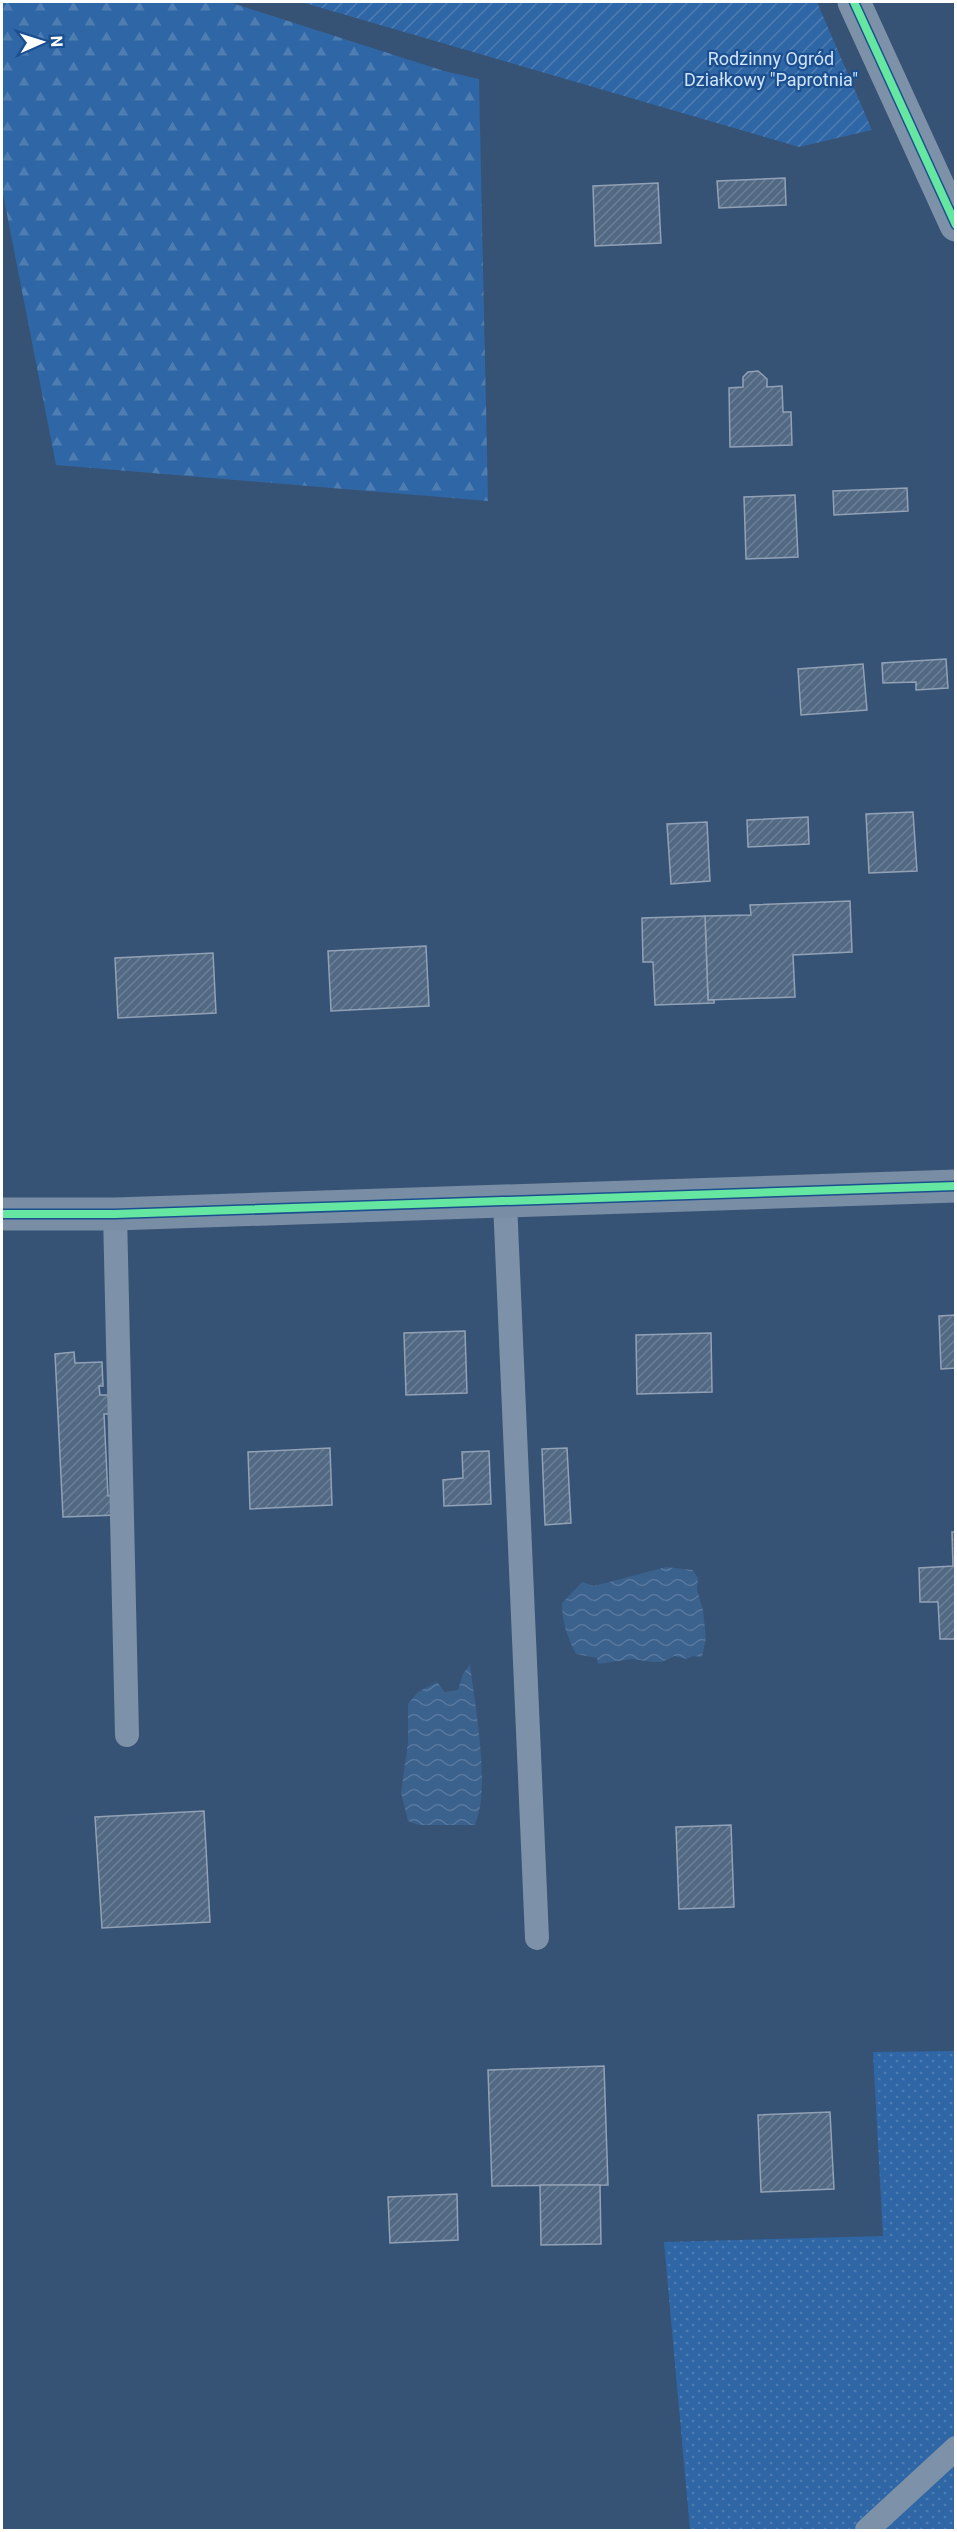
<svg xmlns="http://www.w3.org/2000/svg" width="957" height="2532" font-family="Roboto,sans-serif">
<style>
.grass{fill:url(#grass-dots)}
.forest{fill:url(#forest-firs)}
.garden{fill:url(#garden-furrows)}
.water{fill:url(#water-waves)}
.building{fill:url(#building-hatch);stroke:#92a2b6;stroke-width:1.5}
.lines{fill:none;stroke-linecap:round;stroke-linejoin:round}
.lane{stroke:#7d92a8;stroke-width:24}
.street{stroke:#7d92a8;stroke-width:33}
.secondary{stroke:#798da4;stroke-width:33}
.cycleway-casing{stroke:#1b4f8f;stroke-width:11}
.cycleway{stroke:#66e7a1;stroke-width:8}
.labels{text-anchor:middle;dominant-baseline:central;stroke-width:4.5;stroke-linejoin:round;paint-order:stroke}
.park-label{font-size:18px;fill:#cfe3fa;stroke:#1b4f8f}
</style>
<defs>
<pattern id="grass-dots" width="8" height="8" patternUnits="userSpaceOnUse" patternTransform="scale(1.5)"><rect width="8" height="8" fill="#2f66a5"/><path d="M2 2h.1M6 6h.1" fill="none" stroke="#4e7db2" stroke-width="1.8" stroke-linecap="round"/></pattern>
<pattern id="forest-firs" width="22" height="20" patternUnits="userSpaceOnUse" patternTransform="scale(1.5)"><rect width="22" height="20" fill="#2f66a5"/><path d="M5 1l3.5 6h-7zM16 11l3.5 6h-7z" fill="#4e7db2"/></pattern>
<pattern id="garden-furrows" width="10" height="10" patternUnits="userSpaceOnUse" patternTransform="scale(1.5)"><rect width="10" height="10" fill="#2f66a5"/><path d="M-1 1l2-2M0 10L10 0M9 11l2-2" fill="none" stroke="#4e7db2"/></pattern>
<pattern id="water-waves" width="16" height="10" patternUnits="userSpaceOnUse" patternTransform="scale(1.5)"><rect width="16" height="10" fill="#3b618d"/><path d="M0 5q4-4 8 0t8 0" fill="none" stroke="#58799e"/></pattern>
<pattern id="building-hatch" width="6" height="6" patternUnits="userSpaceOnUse" patternTransform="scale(1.5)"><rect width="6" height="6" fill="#526984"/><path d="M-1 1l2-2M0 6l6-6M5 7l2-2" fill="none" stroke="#6c8096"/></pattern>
</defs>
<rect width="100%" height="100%" fill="#365274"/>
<!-- grass -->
<polygon class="grass" points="955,2051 955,2530 690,2530 664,2242 883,2236 873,2052"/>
<!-- forest -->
<polygon class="forest" points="2,2 229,2 444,71 479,79 488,501 56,465 2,189"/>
<!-- garden -->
<polygon class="garden" points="301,2 817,2 872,130 799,147"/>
<!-- water -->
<g class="water">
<path d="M666,1567L693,1570L698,1578L697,1590L703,1610L706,1638L702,1657L693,1656L687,1659L674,1656L662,1662H652L632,1659L598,1664L597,1658L576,1654C567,1637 562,1622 562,1603L582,1582L594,1586Z"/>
<path d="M470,1664C475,1706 491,1788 475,1825H419L408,1821L401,1793L408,1742V1704L418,1692L437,1682L445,1692L458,1690L463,1674Z"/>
</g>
<!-- building -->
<g class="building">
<polygon points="785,178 786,205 719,208 717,181"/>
<polygon points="658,183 661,243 595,246 593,186"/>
<polygon points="758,371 767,379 767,387 782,386 783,412 791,412 792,445 730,447 729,388 743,387 743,377 748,372"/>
<polygon points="907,488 908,511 834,515 833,491"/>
<polygon points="795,495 798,557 746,559 744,497"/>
<polygon points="946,659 948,688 916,690 916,682 883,683 882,663"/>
<polygon points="863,664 867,710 801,715 798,669"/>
<polygon points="913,812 917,871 869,873 866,814"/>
<polygon points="808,817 809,844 748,847 747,820"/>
<polygon points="707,822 710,881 671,884 667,824"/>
<polygon points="850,901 852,952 793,955 795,997 708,1000 705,916 751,915 750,905"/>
<polygon points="705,916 708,1000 714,1000 714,1003 655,1005 653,962 643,962 642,918"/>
<polygon points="426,946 429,1006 331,1011 328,951"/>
<polygon points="213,953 216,1013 118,1018 115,958"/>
<polygon points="956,1315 956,1368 941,1369 939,1316"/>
<polygon points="465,1331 467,1393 406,1395 404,1333"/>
<polygon points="711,1333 712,1392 637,1394 636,1335"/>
<polygon points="74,1352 75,1363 102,1362 103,1386 99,1386 100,1395 112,1395 113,1414 104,1414 108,1496 117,1495 117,1515 63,1517 55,1354"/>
<polygon points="330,1448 332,1505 250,1509 248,1452"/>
<polygon points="567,1448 571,1523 545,1525 542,1449"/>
<polygon points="489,1451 491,1504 444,1506 443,1480 463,1478 462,1452"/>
<polygon points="952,1532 956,1532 956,1639 940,1639 938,1602 920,1602 919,1568 953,1566"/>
<polygon points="204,1811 210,1922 102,1928 95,1817"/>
<polygon points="731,1825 734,1907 679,1909 676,1827"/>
<polygon points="604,2066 608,2185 492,2186 488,2070"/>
<polygon points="830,2112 834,2189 761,2192 758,2115"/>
<polygon points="540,2185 600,2185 601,2244 541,2245"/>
<polygon points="457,2194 458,2240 390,2243 388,2197"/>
</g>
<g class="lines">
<!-- lane -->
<g class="lane">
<polyline points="505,1202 537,1938"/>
<polyline points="115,1214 127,1735"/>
<polyline points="867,2530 956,2448"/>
</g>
<!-- street -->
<polyline class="street" points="854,2 956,225"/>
<!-- secondary -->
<polyline class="secondary" points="2,1214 115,1214 956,1186"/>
<!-- cycleway casing -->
<g class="cycleway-casing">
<g id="cycleway">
<polyline points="854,2 956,225"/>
<polyline points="2,1214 115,1214 956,1186"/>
</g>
</g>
<!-- cycleway -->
<use href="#cycleway" class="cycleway"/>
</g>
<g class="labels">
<!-- park labels -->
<g class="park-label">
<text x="771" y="58">Rodzinny Ogród<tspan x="771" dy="21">Działkowy "Paprotnia"</tspan></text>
</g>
</g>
<!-- border -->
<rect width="957" height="2532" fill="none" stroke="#ffffff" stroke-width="6"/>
<!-- north arrow -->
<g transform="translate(42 42) rotate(87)" stroke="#1b4f8f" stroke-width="4.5" paint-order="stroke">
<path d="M0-4.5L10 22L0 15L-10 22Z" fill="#ffffff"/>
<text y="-9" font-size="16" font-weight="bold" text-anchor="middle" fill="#ffffff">N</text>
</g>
</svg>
